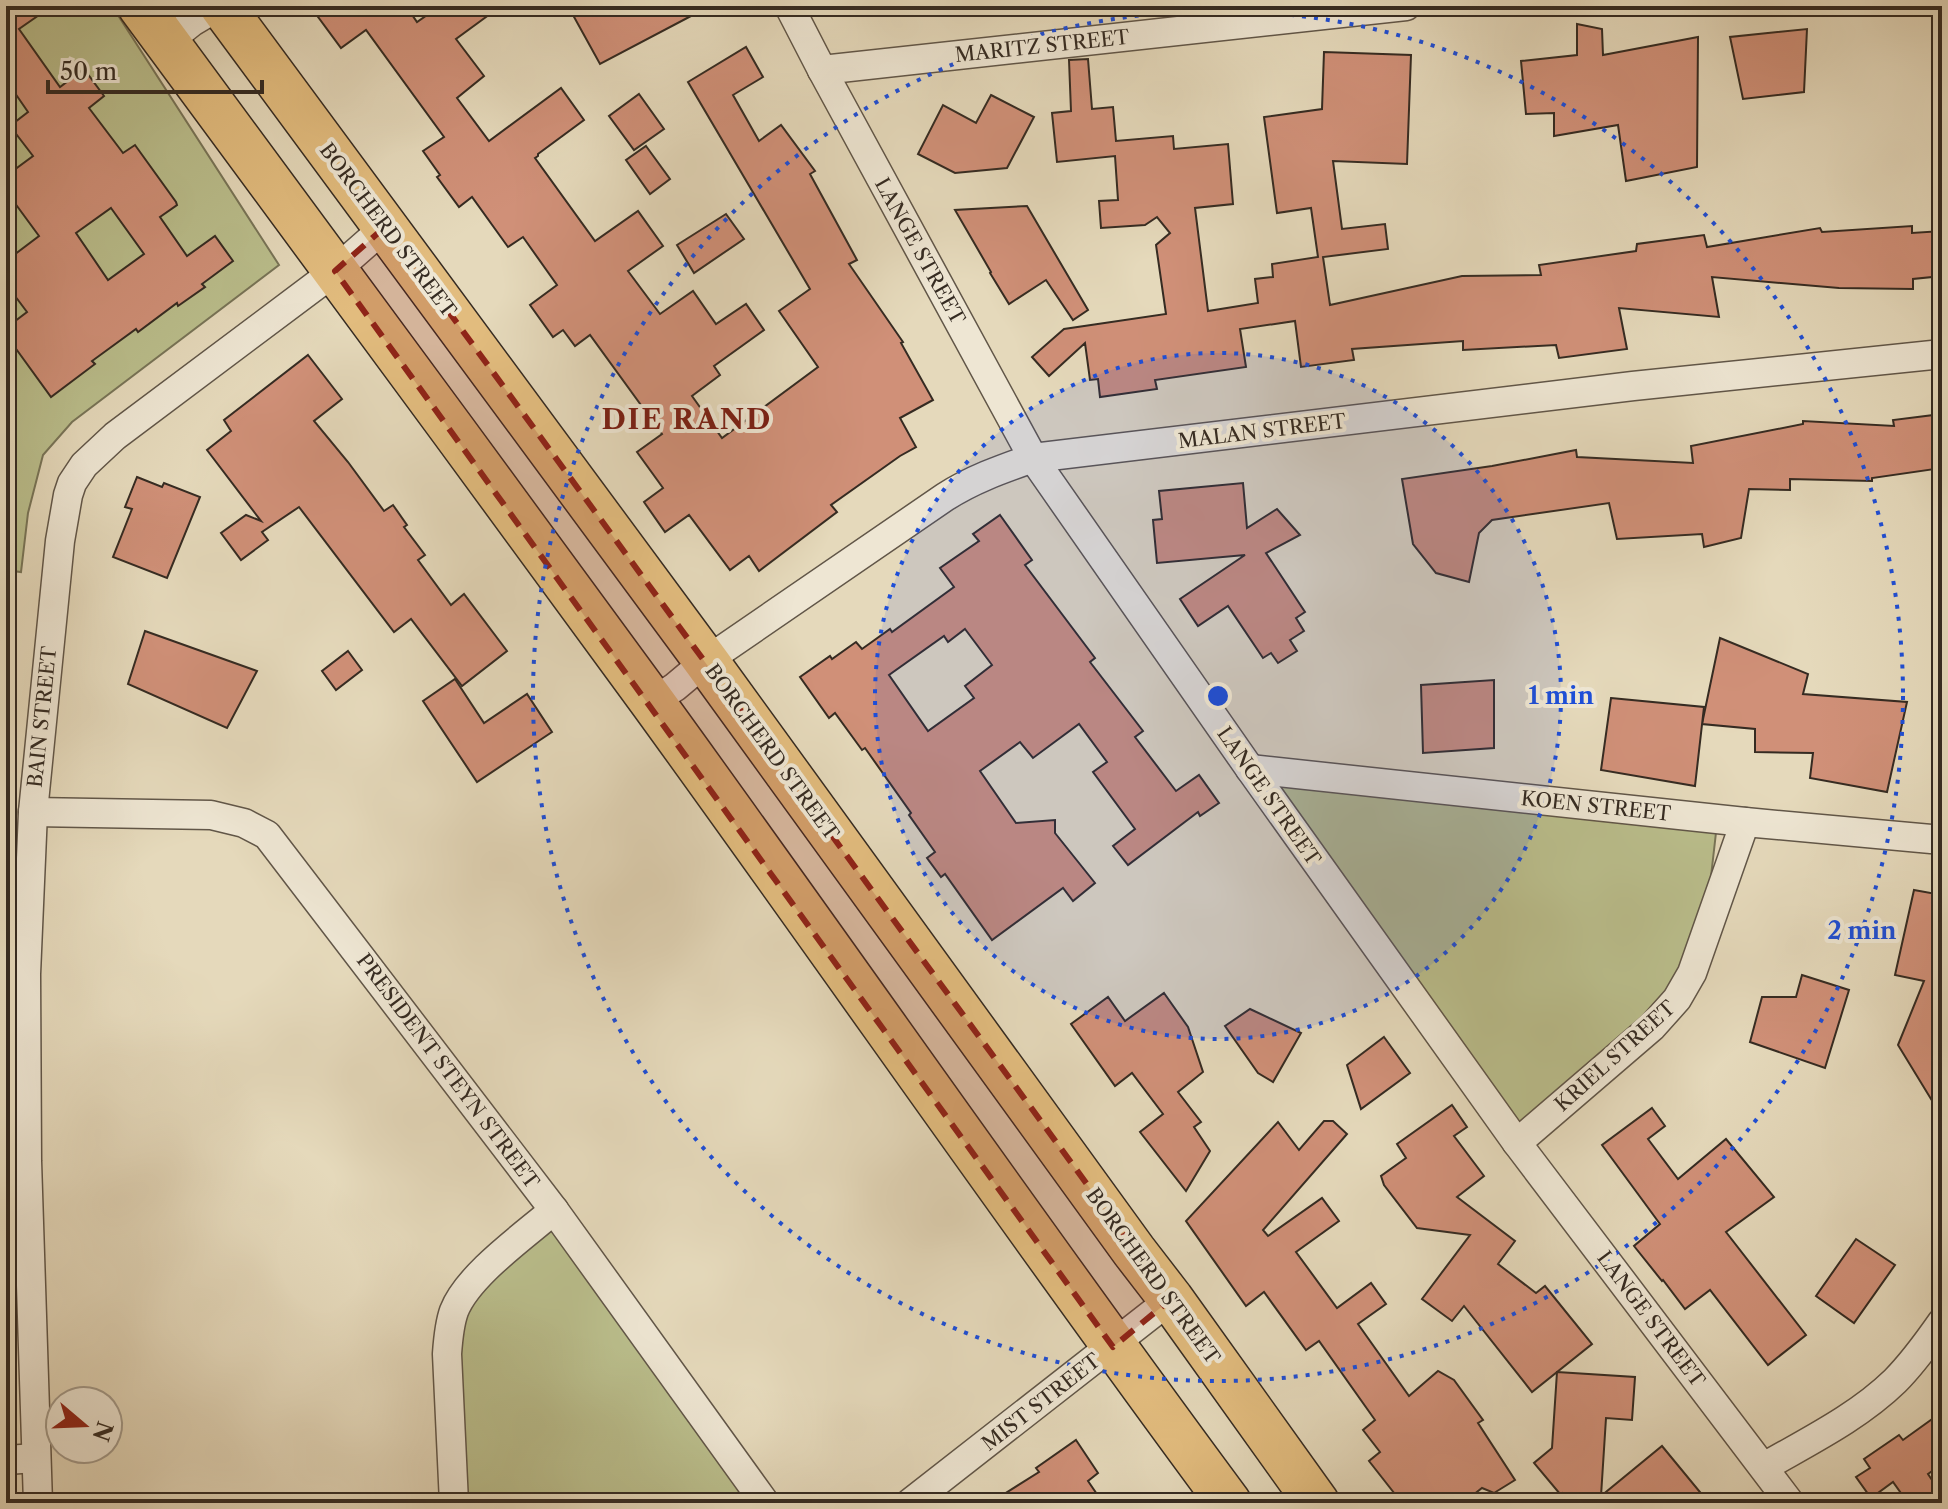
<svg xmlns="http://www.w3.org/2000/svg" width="1948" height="1509" font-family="'Libre Caslon Text',serif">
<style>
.green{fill:#babe8c;stroke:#787457;stroke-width:2}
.building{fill:#d09078;stroke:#352b22;stroke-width:2;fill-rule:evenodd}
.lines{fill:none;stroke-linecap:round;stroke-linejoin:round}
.street-casing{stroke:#615648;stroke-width:31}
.highway-casing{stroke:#352b22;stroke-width:47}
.street{stroke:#eee6d3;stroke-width:28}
.highway{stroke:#e2bc7e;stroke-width:44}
.marked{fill:#8f2418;fill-opacity:0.2;stroke:#8f2418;stroke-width:6;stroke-dasharray:16 10;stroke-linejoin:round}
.ring{fill:none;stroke:#1d4ed8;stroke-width:4;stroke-dasharray:4 8}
.labels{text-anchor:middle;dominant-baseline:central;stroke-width:8;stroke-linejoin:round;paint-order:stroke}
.street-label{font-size:20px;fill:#352b22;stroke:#eee6d3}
.district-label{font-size:28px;font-weight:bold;letter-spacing:2px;fill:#7a1f14;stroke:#eee6d3}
.centre{fill:#1d4ed8;stroke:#eee6d3;stroke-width:4}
.ring-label{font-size:24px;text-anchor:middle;font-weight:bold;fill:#1d4ed8;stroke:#eee6d3;stroke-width:8;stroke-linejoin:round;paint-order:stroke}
</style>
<rect width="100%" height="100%" fill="#e5d9bb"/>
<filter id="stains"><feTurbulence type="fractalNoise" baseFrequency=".0025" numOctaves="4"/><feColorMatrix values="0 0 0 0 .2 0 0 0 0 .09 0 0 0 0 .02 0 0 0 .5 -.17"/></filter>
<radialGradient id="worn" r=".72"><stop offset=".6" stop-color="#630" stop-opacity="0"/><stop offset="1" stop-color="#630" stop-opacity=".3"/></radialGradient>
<!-- green -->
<g class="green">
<polygon points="6,6 112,6 279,265 72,422 43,455 28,513 21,572 6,570"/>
<polygon points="1259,774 1718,815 1701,964 1521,1130"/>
<polygon points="556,1222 759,1503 452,1503 450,1303"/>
</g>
<!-- building -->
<g class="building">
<path d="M6,6H52L19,29L60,87L84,69L104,96L89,108L123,153L135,145L176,202L177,205L160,217L187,256L215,236L233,261L202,284L205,287L178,306L177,303L138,332L136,329L92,361L95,364L51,397L6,335V328L27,312L6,284V261L39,236L6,191V176L33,156L10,126L28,112L6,80ZM111,208L144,254L108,280L76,233Z"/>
<polygon points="310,6 406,6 417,22 440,6 501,6 456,39 484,76 457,98 489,141 561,88 584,120 538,154 538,156 535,158 595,241 638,211 663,246 628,271 660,314 693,291 716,324 746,304 764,330 714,366 720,375 692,396 722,438 818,367 779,311 810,289 688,82 746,47 763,77 733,95 759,141 781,125 815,171 810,174 857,260 849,264 903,342 901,343 933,400 900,418 916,447 900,456 831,505 837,512 759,571 749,556 730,570 689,515 665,532 644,502 663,488 637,452 662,434 590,335 575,346 563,330 553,337 530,305 557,285 523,237 508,247 472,197 459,207 437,177 440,175 423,151 444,137 366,30 341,48"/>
<polygon points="568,6 710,6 600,64"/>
<polygon points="1577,24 1602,29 1603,55 1698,37 1697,167 1626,181 1618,125 1554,136 1554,113 1526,114 1521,61 1577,55"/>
<polygon points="1807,29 1804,92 1743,99 1730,37"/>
<polygon points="1324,52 1411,55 1407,164 1333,161 1342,229 1385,224 1388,249 1323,257 1330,305 1462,276 1541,275 1539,265 1636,251 1637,244 1704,235 1707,247 1820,228 1822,232 1912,226 1912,233 1942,231 1942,276 1913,279 1913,289 1839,288 1712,277 1719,317 1619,308 1627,349 1559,358 1556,345 1463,350 1463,341 1352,349 1354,360 1301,367 1295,321 1240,329 1246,367 1155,380 1157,389 1100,397 1098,379 1090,380 1085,343 1049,376 1032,357 1064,329 1166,314 1156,245 1170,233 1157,217 1145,225 1101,228 1099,201 1118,200 1115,156 1057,162 1052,113 1071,111 1069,60 1088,59 1092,109 1113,107 1116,141 1173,136 1174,149 1228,144 1233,204 1195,208 1208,311 1258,303 1255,279 1273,277 1272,264 1318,257 1311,208 1277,213 1264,117 1322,109"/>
<polygon points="639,94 664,129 634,150 609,116"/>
<polygon points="991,95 1034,117 1007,168 955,173 918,154 943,105 976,123"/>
<polygon points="646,146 670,179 650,194 626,160"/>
<polygon points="1027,206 1088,310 1073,320 1046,280 1009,304 990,273 991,272 955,210"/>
<polygon points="726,214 744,239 694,273 677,245"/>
<polygon points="308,355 342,399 314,421 348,462 384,511 393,505 407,525 404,527 425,555 418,560 451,605 464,594 507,651 462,686 411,619 394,632 299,507 262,532 268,540 241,560 221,533 246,515 261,521 207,450 231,431 224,420"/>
<polygon points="1942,414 1942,468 1872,478 1872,481 1790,479 1790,490 1749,489 1741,538 1704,547 1702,534 1617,539 1609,503 1492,520 1479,533 1469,582 1436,573 1413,544 1402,479 1492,466 1576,450 1577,457 1693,463 1691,446 1803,424 1803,421 1894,426 1893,420"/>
<polygon points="137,477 162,487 164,483 200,497 167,578 113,557 132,509 125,507"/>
<polygon points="1243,483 1247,528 1277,509 1300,535 1266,553 1305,612 1296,618 1304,631 1290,640 1297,651 1278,663 1271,653 1263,658 1228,606 1198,626 1180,599 1245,555 1157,563 1153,520 1162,519 1159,491"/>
<path d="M1000,515L1032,560L1025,565L1095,658L1090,662L1143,731L1135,737L1176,791L1199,775L1219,803L1200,816L1198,812L1128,865L1113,846L1135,829L1093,772L1107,762L1079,724L1033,758L1020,742L980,771L1016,823L1055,820V833L1095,883L1073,901L1063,888L992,940L945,874L941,877L927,858L935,852L909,815L911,813L865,748L862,750L835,713L829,718L800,677L830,656L832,659L856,642L862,649L890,629L892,632L954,587L940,568L979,541L973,534ZM965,629L992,665L965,686L974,698L928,731L889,675L944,636L948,642Z"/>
<polygon points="145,631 257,671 227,728 128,684"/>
<polygon points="1720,638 1808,674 1803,694 1907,702 1887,792 1810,778 1813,753 1755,752 1755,729 1702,724"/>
<polygon points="348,651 362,670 336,690 322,671"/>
<polygon points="455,679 484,723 527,694 552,732 477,782 423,701"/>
<polygon points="1494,680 1494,748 1423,753 1421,685"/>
<polygon points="1611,698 1704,707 1695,786 1601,770"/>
<polygon points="1914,890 1942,895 1942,1117 1898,1045 1924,981 1895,975"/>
<polygon points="1802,975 1849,990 1825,1068 1750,1042 1762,997 1796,997"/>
<polygon points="1164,993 1188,1027 1203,1072 1178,1092 1201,1122 1194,1127 1210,1151 1186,1191 1140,1132 1163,1114 1132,1073 1115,1086 1071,1024 1108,997 1125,1021"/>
<polygon points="1250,1009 1301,1033 1273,1082 1258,1073 1225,1026"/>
<polygon points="1384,1037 1410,1073 1361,1109 1347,1065"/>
<polygon points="1452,1105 1467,1127 1454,1136 1484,1176 1457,1197 1515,1241 1498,1264 1536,1293 1545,1286 1592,1344 1532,1392 1464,1306 1452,1321 1422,1299 1470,1235 1417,1228 1384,1185 1381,1176 1406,1158 1397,1144"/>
<polygon points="1652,1108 1665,1126 1648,1139 1678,1179 1726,1139 1774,1197 1726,1232 1806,1335 1768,1365 1710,1290 1685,1309 1663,1280 1662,1281 1634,1246 1660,1224 1602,1145"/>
<polygon points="1324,1121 1333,1121 1347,1134 1263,1230 1268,1236 1322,1198 1339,1221 1296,1252 1337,1308 1371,1283 1386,1304 1358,1324 1409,1396 1438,1371 1454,1380 1483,1420 1478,1423 1515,1480 1494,1493 1482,1488 1463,1503 1402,1503 1369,1461 1380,1452 1363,1430 1375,1420 1319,1341 1306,1350 1264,1292 1246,1306 1186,1221 1278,1122 1299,1150"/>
<polygon points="1856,1239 1895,1265 1854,1323 1816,1296"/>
<polygon points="1557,1372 1635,1377 1632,1420 1606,1418 1601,1496 1662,1446 1709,1503 1570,1503 1562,1493 1560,1494 1534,1463 1552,1448"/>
<polygon points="1942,1412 1942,1464 1928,1474 1942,1495 1942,1503 1908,1503 1893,1482 1871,1498 1856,1477 1870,1468 1864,1459 1899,1435 1903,1440"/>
<polygon points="1076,1440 1098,1473 1088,1481 1103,1503 990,1503 1039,1472 1036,1468"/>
</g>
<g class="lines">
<!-- street casing -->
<g class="street-casing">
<g id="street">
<polyline points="789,6 822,70 1033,458 1250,769 1517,1143 1790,1503"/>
<polyline points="167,42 192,22 219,6"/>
<polyline points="822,70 1406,6"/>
<path d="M652,702L675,687L706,661L945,497C973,479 1002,469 1033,458L1633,386L1942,354"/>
<polyline points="1250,769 1745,822 1942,840"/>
<polyline points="33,812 211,815 244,823 267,835 554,1210 765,1503"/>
<polyline points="1517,1143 1652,1027 1677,999 1692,973 1745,822"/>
<polyline points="6,1460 36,1458"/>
<path d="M1764,1467C1809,1441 1858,1417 1895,1381C1913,1363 1928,1342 1942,1322"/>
<polyline points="38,1503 27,1161 26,974 33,812 60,541 68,495 72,483 84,465 115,436 335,271 386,226"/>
<path d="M454,1503L447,1354C448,1340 449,1325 454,1311C468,1275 524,1236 554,1210"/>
<polyline points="910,1503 1171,1299"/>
</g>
</g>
<!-- highway casing -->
<g class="highway-casing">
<g id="highway">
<path d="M140,6C311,238 483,470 653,703C846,969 1033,1239 1229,1503"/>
<polyline points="222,6 706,661 1134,1251 1171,1299 1317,1503"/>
</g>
</g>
<!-- street -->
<use href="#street" class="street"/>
<!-- highway -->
<use href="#highway" class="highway"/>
</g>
<!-- marked area -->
<path class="marked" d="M386,226L1171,1299L1113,1347L335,271Z"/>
<!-- distance rings -->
<circle cx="1218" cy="696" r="343" fill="#1d4ed8" fill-opacity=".12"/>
<g class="ring">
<circle cx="1218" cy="696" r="343"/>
<circle cx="1218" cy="696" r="685"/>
</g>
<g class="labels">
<!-- street labels -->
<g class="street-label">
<text transform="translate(1042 46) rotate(-6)">MARITZ STREET</text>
<text transform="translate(388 230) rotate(53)">BORCHERD STREET</text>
<text transform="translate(920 251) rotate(61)">LANGE STREET</text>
<text transform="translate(1262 431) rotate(-7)">MALAN STREET</text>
<text transform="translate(42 717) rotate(-84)">BAIN STREET</text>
<text transform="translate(772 752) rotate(54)">BORCHERD STREET</text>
<text transform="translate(1269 796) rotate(55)">LANGE STREET</text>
<text transform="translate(1596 806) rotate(6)">KOEN STREET</text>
<text transform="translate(1615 1056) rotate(-42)">KRIEL STREET</text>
<text transform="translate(448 1071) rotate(53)">PRESIDENT STEYN STREET</text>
<text transform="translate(1153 1276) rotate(54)">BORCHERD STREET</text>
<text transform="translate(1651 1319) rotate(53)">LANGE STREET</text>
<text transform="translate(1041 1402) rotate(-38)">MIST STREET</text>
</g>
<!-- district labels -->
<g class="district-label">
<text x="687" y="419">DIE RAND</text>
</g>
</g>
<circle cx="1218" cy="696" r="12" class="centre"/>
<g class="ring-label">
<text x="1561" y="704">1 min</text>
<text x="1862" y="939">2 min</text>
</g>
<!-- margin -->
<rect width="1948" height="1509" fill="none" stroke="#e5d9bb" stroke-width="32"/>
<rect x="8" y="8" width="1932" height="1493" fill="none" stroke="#352b22" stroke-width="4"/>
<rect x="16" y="16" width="1916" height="1477" fill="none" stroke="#352b22" stroke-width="2"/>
<!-- north arrow -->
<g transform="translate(84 1425) rotate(109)"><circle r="38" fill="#eee6d3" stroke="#a49b8c" stroke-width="2"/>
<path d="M0-6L14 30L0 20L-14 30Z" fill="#8f2418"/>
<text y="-12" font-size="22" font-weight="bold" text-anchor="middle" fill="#352b22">N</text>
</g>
<!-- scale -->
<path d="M48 80v12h214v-12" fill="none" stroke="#352b22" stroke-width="4"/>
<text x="60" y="80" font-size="24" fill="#352b22" stroke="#eee6d3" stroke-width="6" paint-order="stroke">50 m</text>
<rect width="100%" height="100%" filter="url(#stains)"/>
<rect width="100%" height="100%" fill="url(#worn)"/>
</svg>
